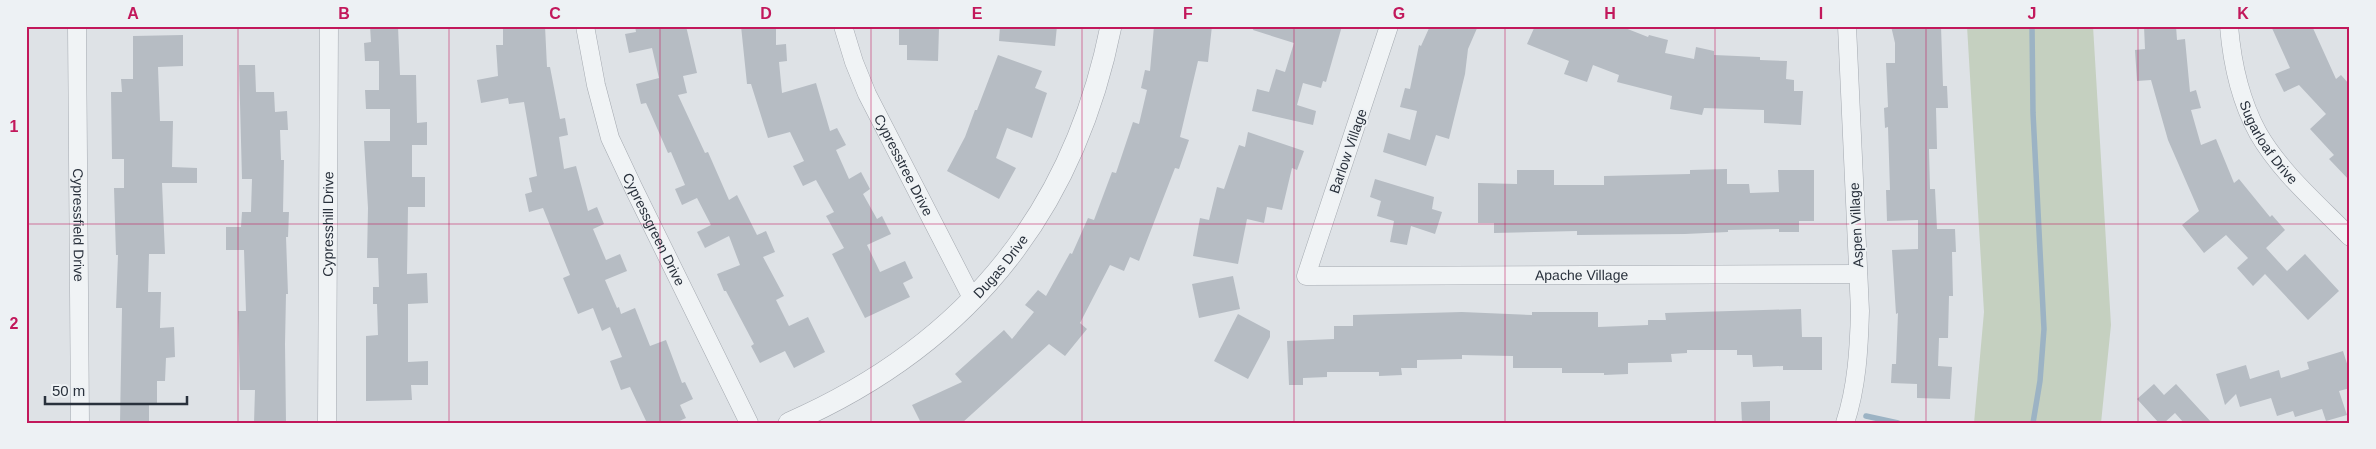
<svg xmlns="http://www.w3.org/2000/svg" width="2376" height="449" font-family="Helvetica,sans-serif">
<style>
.green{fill:#c5d0c0}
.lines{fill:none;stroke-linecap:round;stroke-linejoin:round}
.stream{stroke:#9cb3c4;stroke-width:5.5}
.building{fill:#b6bcc3}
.minor-casing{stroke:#a4a9b0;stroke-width:19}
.tertiary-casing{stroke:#a4a9b0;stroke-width:22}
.minor{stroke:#f0f3f5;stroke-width:18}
.tertiary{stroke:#f0f3f5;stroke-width:21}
.grid{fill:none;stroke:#c2185b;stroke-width:1;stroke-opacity:0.55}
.labels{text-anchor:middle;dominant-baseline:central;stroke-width:4;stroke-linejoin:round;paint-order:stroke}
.street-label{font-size:14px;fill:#29313c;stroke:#edf1f4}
.neatline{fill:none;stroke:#c2185b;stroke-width:2}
.grid-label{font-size:16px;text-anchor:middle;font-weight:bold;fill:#c2185b}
</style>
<rect width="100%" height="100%" fill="#dee2e6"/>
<!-- green -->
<polygon class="green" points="1967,26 2093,26 2111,325 2101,423 1974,423 1984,312"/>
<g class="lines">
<!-- stream -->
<g class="stream">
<polyline points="2032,26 2033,113 2044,329 2040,381 2033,423"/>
<polyline points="1866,416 1898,423"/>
</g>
</g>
<!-- building -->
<g class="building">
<polygon points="370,26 398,26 400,75 416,75 417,123 427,122 427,145 412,145 412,177 425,177 425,207 408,207 407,274 427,273 428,303 408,304 408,362 428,361 428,385 411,385 412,400 366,401 366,336 378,335 377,304 373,304 373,287 379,287 378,258 367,258 368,208 364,141 390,141 390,109 366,109 365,90 379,90 379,61 365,61 364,43 371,42"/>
<polygon points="503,26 545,26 547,67 550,67 560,119 565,118 568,135 559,137 564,169 576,166 588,211 597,207 604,224 593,229 606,260 620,254 627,271 605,280 617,308 619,307 621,314 635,308 650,346 666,340 682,383 685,382 693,399 680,405 686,418 675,423 647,423 630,387 621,390 610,361 622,357 610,327 602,331 593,308 578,314 563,278 570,275 543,208 529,212 525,194 532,192 529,178 537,176 524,102 509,104 508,98 481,103 477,80 498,76 496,45 503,45"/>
<polygon points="635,26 686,26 697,73 683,76 687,93 678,95 705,153 708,152 729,200 737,195 757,235 766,231 775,252 763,257 784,296 776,300 789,326 808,317 825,352 794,368 785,351 760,363 751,346 754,344 726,291 724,291 717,274 740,265 729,236 705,248 697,232 711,225 697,198 682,205 675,189 685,185 671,152 668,153 646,103 641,104 636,84 659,78 652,48 629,53 625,34 636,32"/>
<polygon points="741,26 776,26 776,45 786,44 787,61 779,62 782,93 816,83 830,131 837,128 846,145 836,150 849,179 861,172 870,189 863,194 877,219 882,216 891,234 867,245 880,272 905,261 913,278 903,283 910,297 865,318 832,254 844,248 826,216 834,212 816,180 803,186 793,166 804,161 790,132 768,138 751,84 747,84"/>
<polygon points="1000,26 1057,26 1055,46 999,41"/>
<polygon points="1154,26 1212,26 1208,62 1198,61 1180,137 1189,140 1179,169 1175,168 1139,261 1130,257 1124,271 1110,265 1080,323 1087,329 1065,356 1049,344 962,423 921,423 912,405 962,382 955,374 1004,330 1012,339 1034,312 1025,305 1038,290 1046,296 1070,253 1072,254 1088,218 1094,220 1112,172 1116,173 1133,122 1139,124 1147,90 1141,88 1145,70 1150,71"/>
<polygon points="1254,26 1342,26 1326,82 1323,81 1321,88 1303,83 1297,105 1316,111 1313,125 1252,111 1257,89 1269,92 1276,69 1285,72 1294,43 1253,30"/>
<polygon points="1430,26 1478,26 1468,49 1465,74 1449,139 1436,135 1426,166 1383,152 1388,133 1410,140 1417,111 1400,107 1405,88 1410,89 1419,45 1421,46"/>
<polygon points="1535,26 1620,26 1648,37 1649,35 1668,40 1665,53 1694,59 1696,47 1714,51 1714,55 1760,57 1760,60 1787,61 1786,79 1794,80 1794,91 1803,91 1801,125 1764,123 1764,110 1704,108 1702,115 1670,109 1672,96 1617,82 1619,75 1593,65 1587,82 1564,74 1569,61 1527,44"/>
<polygon points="1891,26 1941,26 1943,86 1947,86 1948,108 1936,108 1937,149 1929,149 1930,189 1935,189 1937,229 1955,229 1956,252 1952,252 1953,296 1949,296 1948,338 1939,338 1938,366 1952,367 1950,399 1917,398 1917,384 1891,383 1892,364 1896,364 1898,313 1896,314 1892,250 1918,249 1918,220 1887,221 1886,190 1890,190 1888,127 1885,128 1884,108 1888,107 1886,63 1895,63 1895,43"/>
<polygon points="2144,26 2176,26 2177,40 2185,39 2190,92 2196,90 2201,108 2191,110 2201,145 2216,139 2234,183 2239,179 2270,217 2272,215 2285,230 2266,248 2287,271 2305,254 2339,291 2308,320 2265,274 2253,286 2237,268 2248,258 2226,235 2204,253 2182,225 2199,211 2168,140 2151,80 2137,81 2135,50 2145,49"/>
<polygon points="2271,26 2312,26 2336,79 2341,75 2350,85 2350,181 2329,159 2334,155 2310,129 2326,114 2299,85 2284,92 2275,74 2290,68"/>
<polygon points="899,27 939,28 938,61 907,60 907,45 899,45"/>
<polygon points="183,35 183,66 158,67 160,121 173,121 172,167 197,168 197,183 162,183 165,254 149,254 148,292 161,292 160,328 174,327 175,357 166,358 165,381 157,381 157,404 149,404 149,423 120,423 122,308 116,308 118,255 116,255 114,188 124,188 124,159 112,159 111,92 122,92 121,79 133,79 133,36"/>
<polygon points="998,55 1042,71 1035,88 1047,93 1032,138 1007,128 996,158 1016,168 999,199 947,171 965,137 975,110 977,110"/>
<polygon points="239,65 255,65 256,92 274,92 275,112 287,111 288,130 280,130 281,160 284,160 283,212 289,212 288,237 286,237 288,294 286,294 285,344 286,423 254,423 255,390 240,390 238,311 246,311 244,250 226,250 226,227 241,227 242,212 251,212 252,179 242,179"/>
<polygon points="1248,132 1304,151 1297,170 1292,168 1282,210 1267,207 1264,223 1247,219 1238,264 1193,256 1200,218 1209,220 1217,187 1224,189 1239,145 1245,147"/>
<polygon points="1727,169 1727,184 1749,184 1750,193 1779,192 1778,170 1814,170 1814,221 1799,221 1799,232 1779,232 1779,229 1728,230 1728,232 1685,234 1577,235 1577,231 1494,233 1494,223 1478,223 1478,183 1517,184 1517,170 1554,170 1554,185 1604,185 1604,176 1690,174 1690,170"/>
<polygon points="1375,179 1434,197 1432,209 1442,212 1435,234 1411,226 1407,245 1390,242 1394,221 1377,216 1381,201 1370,197"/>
<polygon points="1233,276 1240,309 1199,318 1192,284"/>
<polygon points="1801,309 1802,337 1822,337 1822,370 1783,370 1783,366 1753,367 1752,355 1737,355 1737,350 1687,350 1687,353 1671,354 1672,362 1628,363 1628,374 1604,375 1604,373 1562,373 1562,368 1513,368 1513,356 1462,355 1462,359 1417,360 1417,368 1401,368 1402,375 1379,376 1379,372 1327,372 1327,377 1303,378 1303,385 1289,385 1287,341 1334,339 1334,326 1353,326 1353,315 1462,312 1532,315 1532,312 1598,312 1598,327 1648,325 1648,320 1666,320 1665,313"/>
<polygon points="1238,314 1270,331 1270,337 1248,379 1214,361"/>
<polygon points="2343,351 2350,373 2350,388 2339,391 2347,415 2326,421 2322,409 2295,417 2293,411 2277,416 2271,398 2240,407 2236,394 2225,405 2216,374 2246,365 2250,379 2279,370 2281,378 2309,369 2307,362"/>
<polygon points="2154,384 2164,395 2176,384 2212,423 2184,423 2175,413 2164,423 2159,423 2137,399"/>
<polygon points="1770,401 1770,423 1742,423 1741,402"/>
</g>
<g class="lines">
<!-- minor casing -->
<g class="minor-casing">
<g id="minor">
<path id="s1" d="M585,26L596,85L610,138L633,187L749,423"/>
<path id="s2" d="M843,26L854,62L867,94L973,300"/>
<path id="s3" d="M1389,26L1306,276L1858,274"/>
<path id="s4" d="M2229,26C2232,63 2240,100 2258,133C2281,173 2319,205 2350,237"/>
<path id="s5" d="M77,27L80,423"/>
<path id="s6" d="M327,423L329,26"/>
<path d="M1845,423C1857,387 1859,348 1860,311L1847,26"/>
</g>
</g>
<!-- tertiary casing -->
<g class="tertiary-casing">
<g id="tertiary">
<path id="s7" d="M789,423C965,346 1073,215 1111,26"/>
</g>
</g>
<!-- minor -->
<use href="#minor" class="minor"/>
<!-- tertiary -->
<use href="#tertiary" class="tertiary"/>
</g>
<!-- grid -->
<path class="grid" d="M238,26V423M449,26V423M660,26V423M871,26V423M1082,26V423M1294,26V423M1505,26V423M1715,26V423M1926,26V423M2138,26V423M26,224H2350"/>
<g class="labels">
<!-- street labels -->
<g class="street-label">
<text stroke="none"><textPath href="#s4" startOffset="125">Sugarloaf Drive</textPath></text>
<text transform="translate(1348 151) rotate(-71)">Barlow Village</text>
<text stroke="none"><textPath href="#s2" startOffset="152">Cypresstree Drive</textPath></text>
<text stroke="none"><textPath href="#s6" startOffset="199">Cypresshill Drive</textPath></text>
<text stroke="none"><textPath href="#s5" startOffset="198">Cypressfield Drive</textPath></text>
<text transform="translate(1856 225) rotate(-93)">Aspen Village</text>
<text stroke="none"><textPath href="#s1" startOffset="216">Cypressgreen Drive</textPath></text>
<text stroke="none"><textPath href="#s7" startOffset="266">Dugas Drive</textPath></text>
<text stroke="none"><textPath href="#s3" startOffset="539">Apache Village</textPath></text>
</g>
</g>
<!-- border -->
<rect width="2376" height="449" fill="none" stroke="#edf1f4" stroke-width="55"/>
<!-- scale -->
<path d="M45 396v8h142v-8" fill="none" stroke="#29313c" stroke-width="2.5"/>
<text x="52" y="396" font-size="15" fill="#29313c" stroke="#edf1f4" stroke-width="4" paint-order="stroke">50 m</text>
<rect x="28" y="28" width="2320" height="394" class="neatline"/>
<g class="grid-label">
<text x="133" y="19">A</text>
<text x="344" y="19">B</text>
<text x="555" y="19">C</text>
<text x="766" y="19">D</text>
<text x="977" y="19">E</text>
<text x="1188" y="19">F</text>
<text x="1399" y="19">G</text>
<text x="1610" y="19">H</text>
<text x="1821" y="19">I</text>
<text x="2032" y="19">J</text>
<text x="2243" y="19">K</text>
<text x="14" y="132">1</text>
<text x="14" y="329">2</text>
</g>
</svg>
